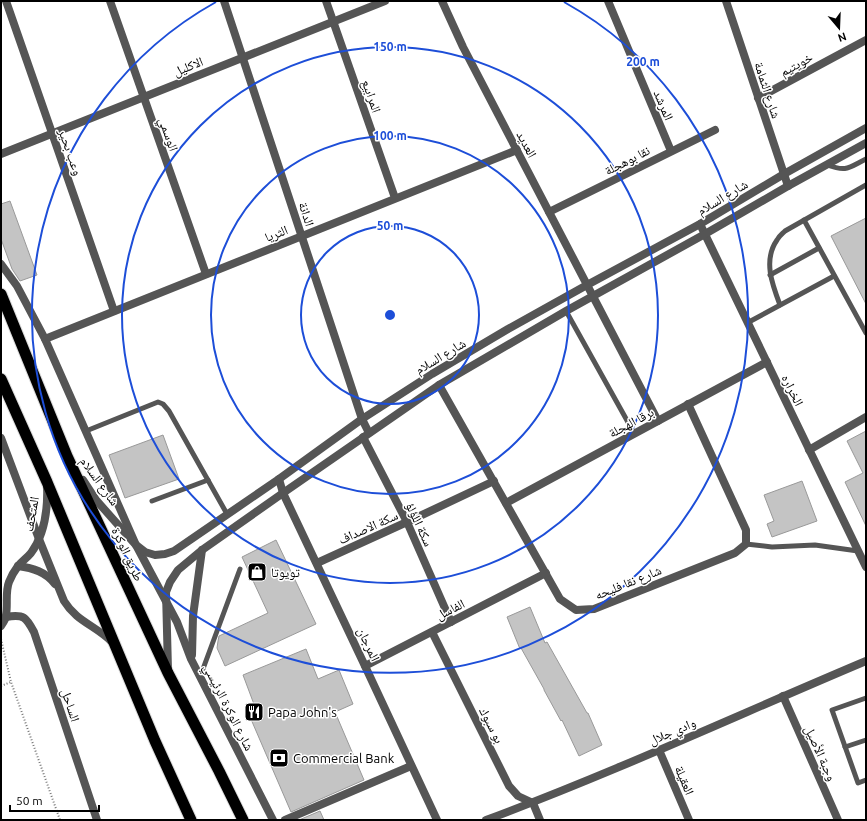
<svg xmlns="http://www.w3.org/2000/svg" width="867" height="821" font-family="Ubuntu,'Noto Naskh Arabic',sans-serif">
<style>
.building{fill:#c4c4c4;stroke:#999}
.lines{fill:none;stroke-linecap:round;stroke-linejoin:round}
.trunk-casing{stroke:#dbdbdb;stroke-width:13}
.path{stroke:#777;stroke-width:2;stroke-dasharray:1 2;stroke-linecap:butt}
.service{stroke:#555;stroke-width:5}
.minor{stroke:#555;stroke-width:8}
.tertiary{stroke:#555;stroke-width:8}
.trunk{stroke:#000;stroke-width:11}
.ring{fill:none;stroke:#1d4ed8;stroke-width:2}
.labels{text-anchor:middle;dominant-baseline:central;stroke-width:3;stroke-linejoin:round;paint-order:stroke}
.street-label{font-size:13px;fill:#000;stroke:#fff}
.poi-label{font-size:13px;fill:#000;stroke:#fff;text-anchor:start}
.centre{fill:#1d4ed8;stroke:#fff;stroke-width:2}
.ring-label{font-size:12px;text-anchor:middle;font-weight:bold;fill:#1d4ed8;stroke:#fff;stroke-width:3;stroke-linejoin:round;paint-order:stroke}
</style>
<rect width="100%" height="100%" fill="#fff"/>
<!-- building -->
<g class="building">
<polygon points="10,201 37,275 20,281 12,269 1,239 1,204"/>
<polygon points="866,218 866,304 831,236"/>
<polygon points="866,431 866,526 845,482 863,473 847,441"/>
<polygon points="163,435 179,479 125,498 109,455"/>
<polygon points="802,481 817,521 772,537 767,524 774,521 764,495"/>
<polygon points="276,540 316,624 225,666 217,648 218,641 219,636 268,613 242,557"/>
<polygon points="530,607 545,643 547,642 587,713 588,713 602,745 579,756 562,720 561,721 544,690 544,689 521,648 520,649 507,617"/>
<polygon points="306,649 318,679 339,670 353,704 335,712 364,780 291,812 247,710 255,707 243,675"/>
<polygon points="320,811 324,820 299,820"/>
</g>
<g class="lines">
<!-- trunk casing -->
<g class="trunk-casing">
<g id="trunk">
<polyline points="1,294 67,456 168,673 219,771 243,820"/>
<polyline points="1,379 47,482 155,741 191,820"/>
</g>
</g>
<!-- path -->
<g class="path">
<polyline points="1,639 11,682 60,820"/>
<polyline points="1,686 11,682"/>
</g>
<!-- service -->
<g class="service">
<path d="M827,165C847,172 848,168 866,159"/>
<polyline points="804,220 866,333"/>
<polyline points="770,275 819,248"/>
<path d="M780,305C772,284 763,260 777,240C779,236 782,234 785,231L866,185"/>
<polyline points="566,311 634,433"/>
<polyline points="747,323 834,276"/>
<polyline points="86,431 158,402 163,404 169,411 227,514"/>
<polyline points="152,501 208,480"/>
<polyline points="746,544 772,547 815,545 858,551"/>
<polyline points="200,677 240,569"/>
<polyline points="866,698 832,710 858,783 866,780"/>
<polyline points="845,747 866,740"/>
</g>
<!-- minor -->
<g class="minor">
<polyline points="6,1 114,311"/>
<polyline points="110,1 206,274"/>
<polyline points="224,1 362,419 369,433"/>
<polyline points="326,1 395,198"/>
<polyline points="442,1 463,47 658,421"/>
<polyline points="608,1 671,151"/>
<polyline points="726,1 788,186"/>
<polyline points="758,98 866,40"/>
<polyline points="1,154 385,1"/>
<polyline points="549,212 715,130"/>
<polyline points="700,224 866,567"/>
<polyline points="1,264 17,286 45,339 136,545 177,622 191,659 273,820"/>
<polyline points="45,339 517,150"/>
<polyline points="439,385 560,599 576,610 594,609 735,553 746,544 746,530 688,404"/>
<polyline points="363,437 407,522 451,622"/>
<path d="M1,438L39,539L64,601C77,622 95,625 112,642"/>
<polyline points="809,450 866,417"/>
<polyline points="279,479 283,493 365,666 437,820"/>
<polyline points="506,503 767,362"/>
<polyline points="317,563 407,522 494,481"/>
<path d="M18,566C33,568 46,572 55,584"/>
<path d="M6,617C24,614 26,617 34,632L97,820"/>
<path d="M1,626C3,623 6,619 6,615C8,605 5,592 9,582C11,577 15,570 18,566C22,561 27,558 31,553C45,534 48,509 47,485"/>
<polyline points="432,632 509,786 518,796 533,803 540,820"/>
<polyline points="192,655 193,616 202,550"/>
<polyline points="365,666 546,573"/>
<polyline points="783,696 838,820"/>
<polyline points="659,750 689,820"/>
<polyline points="285,820 411,766"/>
<path d="M486,820C615,772 740,714 866,661"/>
</g>
<!-- tertiary -->
<g class="tertiary">
<polyline points="83,480 96,500 136,545 145,552 155,555 165,554 174,551 279,479 362,419 432,374 508,329 587,285 700,224 784,174 866,128"/>
<polyline points="168,670 166,592 170,582 178,570 202,550 283,493 439,385 566,311 705,234 788,186 866,143"/>
</g>
<!-- trunk -->
<use href="#trunk" class="trunk"/>
</g>
<!-- distance rings -->
<g class="ring">
<circle cx="390" cy="315" r="89"/>
<circle cx="390" cy="315" r="179"/>
<circle cx="390" cy="315" r="268"/>
<path d="M564 2A358 358 0 1 1 216 2"/>
</g>
<!-- icons -->
<defs>
<g id="shop-square" transform="scale(1)"><rect x="-9" y="-9" width="18" height="18" rx="4" fill="#000" stroke="#fff"/><path d="M-5-2.5h2.3a2.7 3.5 0 0 1 5.4 0H5L5.5 6h-11ZM-1.5-2.5h3a1.5 2.3 0 0 0-3 0Z" fill="#fff"/></g>
<g id="restaurant-square" transform="scale(1)"><rect x="-9" y="-9" width="18" height="18" rx="4" fill="#000" stroke="#fff"/><path d="M-5-6h1v4h1v-4h1v4h1v-4h1v5L-1.5 .5V6h-2V.5L-5-1ZM5-6V6H3V1.5H1.5Q1.5-4 5-6Z" fill="#fff"/></g>
<g id="bank-square" transform="scale(1)"><rect x="-9" y="-9" width="18" height="18" rx="4" fill="#000" stroke="#fff"/><path d="M-6-4H6V4H-6ZM0-2.3a2.3 2.3 0 1 0 0 4.6a2.3 2.3 0 1 0 0-4.6Z" fill="#fff"/></g>
</defs>
<g fill-rule="evenodd">
<use href="#shop-square" x="257" y="572"/>
<use href="#restaurant-square" x="254" y="712"/>
<use href="#bank-square" x="279" y="758"/>
</g>
<g class="labels">
<!-- street labels -->
<g class="street-label">
<text transform="translate(796 64) rotate(-28)">خويتيم</text>
<text transform="translate(188 66) rotate(-22)">الاكليل</text>
<text transform="translate(768 90) rotate(72)">شارع الثمامة</text>
<text transform="translate(372 96) rotate(71)">المرابيع</text>
<text transform="translate(664 105) rotate(67)">المرشد</text>
<text transform="translate(169 134) rotate(71)">الوسمي</text>
<text transform="translate(527 144) rotate(62)">العديد</text>
<text transform="translate(71 152) rotate(71)">وعب بحير</text>
<text transform="translate(627 160) rotate(-27)">نقا بوهجلة</text>
<text transform="translate(722 197) rotate(-31)">شارع السلام</text>
<text transform="translate(307 214) rotate(72)">الدانة</text>
<text transform="translate(276 233) rotate(-22)">الثريا</text>
<text transform="translate(440 356) rotate(-31)">شارع السلام</text>
<text transform="translate(793 390) rotate(64)">الخراره</text>
<text transform="translate(631 422) rotate(-28)">برقا الهجلة</text>
<text transform="translate(100 481) rotate(54)">شارع السلام</text>
<text transform="translate(31 514) rotate(-80)">المتحف</text>
<text transform="translate(420 524) rotate(65)">سكة اللؤلؤ</text>
<text transform="translate(368 527) rotate(-24)">سكة الاصداف</text>
<text transform="translate(128 554) rotate(65)">طريق الوكرة</text>
<text transform="translate(628 582) rotate(-22)">شارع نقا فليحه</text>
<text transform="translate(450 609) rotate(-27)">الفاسل</text>
<text transform="translate(369 644) rotate(65)">المرجان</text>
<text transform="translate(71 705) rotate(72)">الساحل</text>
<text transform="translate(229 707) rotate(63)">شارع الوكرة الرئيسي</text>
<text transform="translate(492 725) rotate(63)">بو سبوك</text>
<text transform="translate(672 731) rotate(-23)">وادي جلال</text>
<text transform="translate(821 753) rotate(66)">وجبة الأصيل</text>
<text transform="translate(685 780) rotate(67)">العقيلة</text>
</g>
<!-- poi labels -->
<g class="poi-label">
<text x="271" y="572">تويوتا</text>
<text x="268" y="712">Papa John's</text>
<text x="293" y="758">Commercial Bank</text>
</g>
</g>
<circle cx="390" cy="315" r="6" class="centre"/>
<g class="ring-label">
<text x="390" y="51">150 m</text>
<text x="643" y="66">200 m</text>
<text x="390" y="140">100 m</text>
<text x="390" y="230">50 m</text>
</g>
<!-- border -->
<rect width="867" height="821" fill="none" stroke="#000000" stroke-width="4"/>
<!-- north arrow -->
<g transform="translate(839 28) rotate(161)" stroke="#ffffff" stroke-width="3" paint-order="stroke">
<path d="M0-3L7 15L0 10L-7 15Z" fill="#000000"/>
<text y="-6" font-size="11" font-weight="bold" text-anchor="middle" fill="#000000">N</text>
</g>
<!-- scale -->
<path d="M10 805v6h89v-6" fill="none" stroke="#000000" stroke-width="2"/>
<text x="16" y="805" font-size="12" fill="#000000" stroke="#ffffff" stroke-width="3" paint-order="stroke">50 m</text>
</svg>
